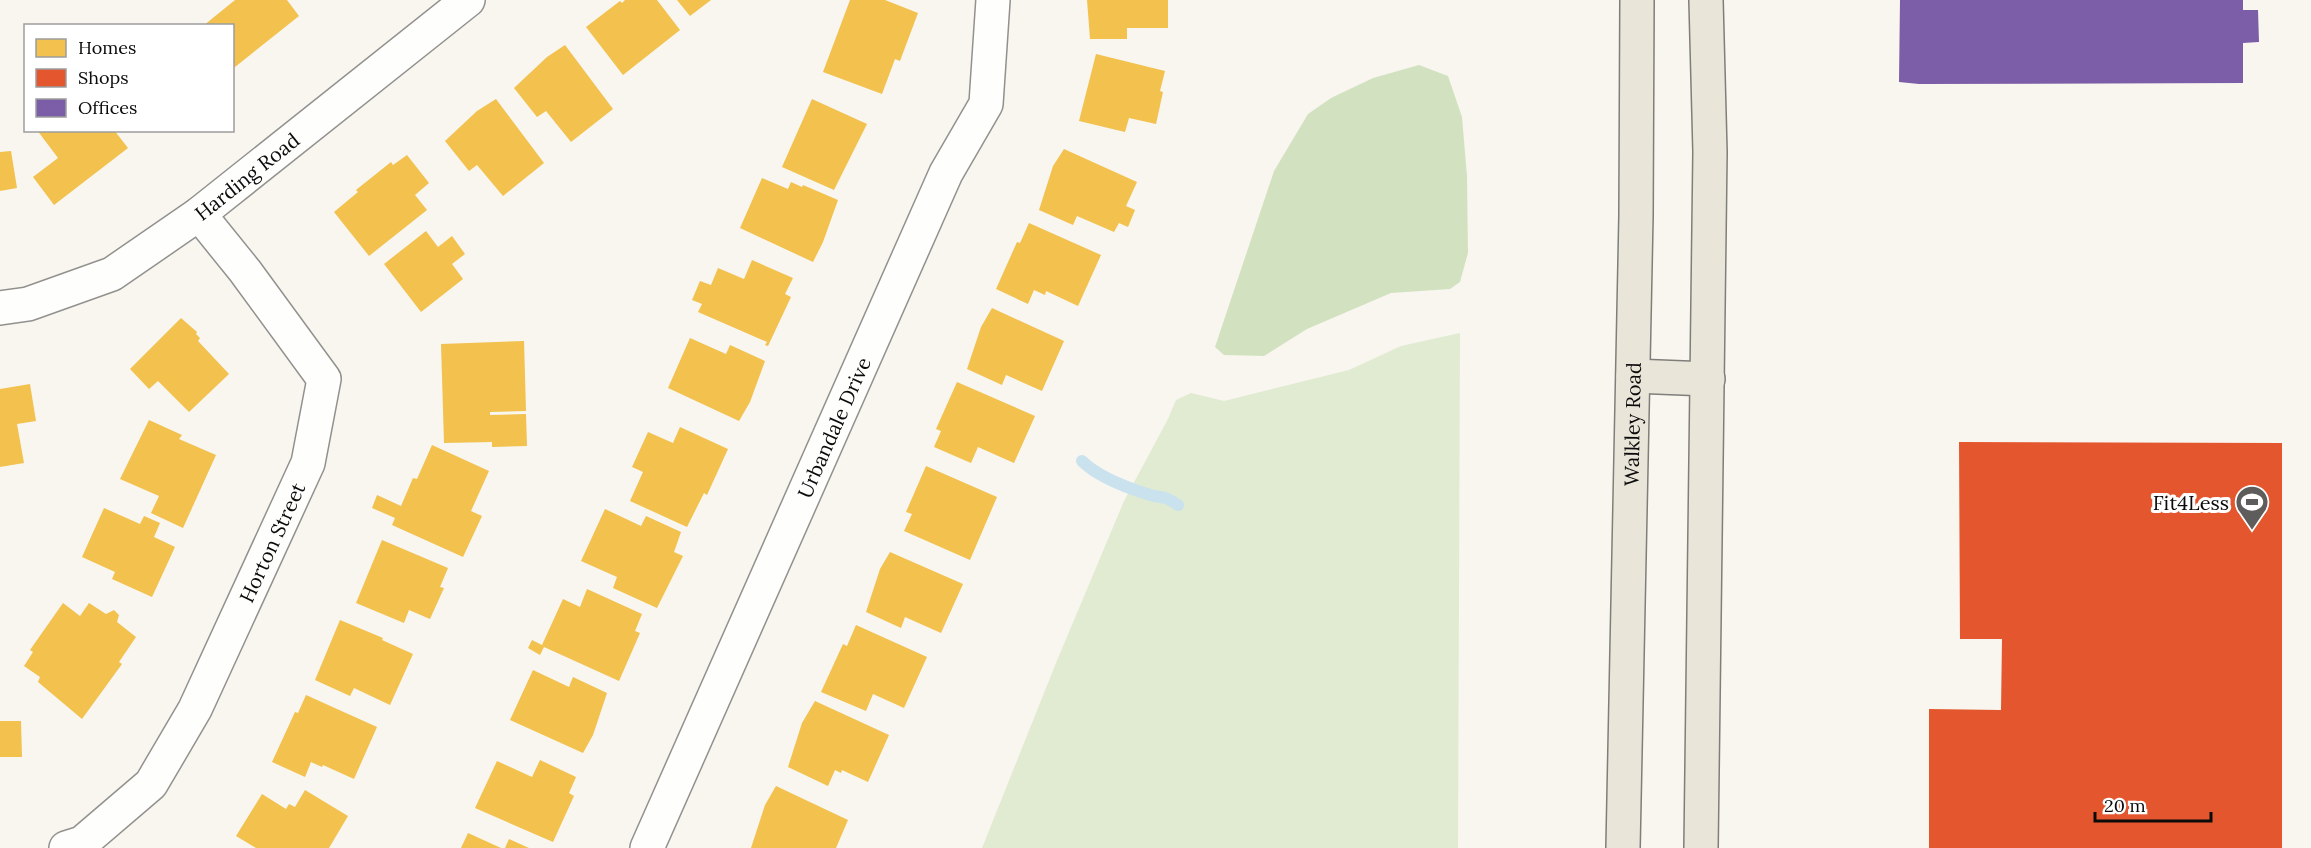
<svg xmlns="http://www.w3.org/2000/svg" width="2311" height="848" font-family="Lora,serif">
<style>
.green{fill:#e1ebd1}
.forest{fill:#d2e2c0}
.homes{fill:#f2c14e}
.shops{fill:#e4572e}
.offices{fill:#7b5ea7}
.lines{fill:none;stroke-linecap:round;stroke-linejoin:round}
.stream{stroke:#cae2ee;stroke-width:12}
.street-casing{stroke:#92918e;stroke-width:36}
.primary-casing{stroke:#7f7e7b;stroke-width:36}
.street{stroke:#fefefd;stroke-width:33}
.primary{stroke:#e9e5d9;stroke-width:33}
.labels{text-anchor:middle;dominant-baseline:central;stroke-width:6;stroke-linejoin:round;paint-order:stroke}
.street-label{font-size:20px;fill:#0b0b0b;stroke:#fff}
.poi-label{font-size:20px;fill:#0b0b0b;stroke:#fff;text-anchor:end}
</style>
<rect width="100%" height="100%" fill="#f8f6ef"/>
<!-- green -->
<polygon class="green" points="1460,333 1458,848 982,848 1056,663 1124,501 1168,419 1176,400 1191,393 1224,401 1349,370 1401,346"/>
<!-- forest -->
<polygon class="forest" points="1419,65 1448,76 1462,117 1467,176 1468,253 1460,282 1450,289 1391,293 1307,329 1264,356 1224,355 1215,347 1274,171 1308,114 1331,98 1373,78"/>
<!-- homes -->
<g class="homes">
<polygon points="235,0 287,0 299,16 235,67 232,64 232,26 203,26"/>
<polygon points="625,0 657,0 680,30 623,75 586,27 620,1 622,3"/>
<polygon points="677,0 711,0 690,16"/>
<polygon points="850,0 885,0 918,13 900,61 895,59 882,94 823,72"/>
<polygon points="1087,0 1168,0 1168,28 1127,28 1127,39 1090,39"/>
<polygon points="565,45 613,109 571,142 546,111 537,117 514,88 547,57"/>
<polygon points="1096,54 1165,71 1160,91 1163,92 1156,124 1129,118 1125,132 1079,121"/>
<polygon points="496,99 544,163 503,196 477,165 469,171 445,141 477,111"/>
<polygon points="812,99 867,124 834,190 782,167"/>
<polygon points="37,130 114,130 128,148 54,205 33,177 58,158"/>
<polygon points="1064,149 1137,182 1126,206 1135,210 1128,227 1119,223 1114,232 1077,216 1073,225 1039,210 1053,166"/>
<polygon points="11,151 17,188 0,191 0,152"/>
<polygon points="407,155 429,183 415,195 427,210 369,256 334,212 358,192 356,190 391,162 393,165"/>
<polygon points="762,178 788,189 791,182 802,187 803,185 838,200 823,242 813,262 740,228"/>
<polygon points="1029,223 1101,255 1078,306 1046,291 1045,295 1034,290 1028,304 996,289 1017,242 1020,243"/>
<polygon points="426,231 438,247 452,236 465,254 452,264 463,279 421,312 384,264"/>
<polygon points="752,260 793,278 785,294 791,297 768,346 765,345 767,342 698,312 702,304 692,300 700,281 711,285 718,268 744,279"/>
<polygon points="992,308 1064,341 1042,391 1006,375 1002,385 967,369 981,327"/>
<polygon points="181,318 197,332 196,334 200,338 198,341 229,374 189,412 158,381 149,389 130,369"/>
<polygon points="690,338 726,354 730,345 765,361 750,402 739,421 668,388"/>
<polygon points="524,341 526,411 490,412 490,415 526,414 527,446 492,447 492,442 444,443 441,344"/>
<polygon points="957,382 1035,416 1014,463 978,447 971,463 934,447 941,431 936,429"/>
<polygon points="30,384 36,421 17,424 24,463 0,467 0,389"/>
<polygon points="149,420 182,435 179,439 216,455 183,528 151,513 159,496 120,479"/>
<polygon points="680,427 728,449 707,495 704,493 687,527 630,501 643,472 632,467 648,432 673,443"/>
<polygon points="432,445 489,471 471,511 482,516 463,557 392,525 395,518 372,508 377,495 401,506 413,478 417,479"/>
<polygon points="926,466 997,497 970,560 904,531 912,514 906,512"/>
<polygon points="104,508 140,524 144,516 160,523 154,537 175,547 152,597 112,579 115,572 82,557"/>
<polygon points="605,509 641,526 646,516 681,532 674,552 683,556 657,608 613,588 617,577 581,561"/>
<polygon points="382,540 448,568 440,587 444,588 430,619 409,610 404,623 356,603"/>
<polygon points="890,552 963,584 941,633 905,617 901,628 866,612 880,569"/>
<polygon points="587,589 642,614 635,631 640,633 619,681 544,647 540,655 528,648 532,640 542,645 563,599 580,607"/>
<polygon points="63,603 80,616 89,603 106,614 114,610 119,615 117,622 136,637 119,662 122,664 82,719 38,682 40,677 24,666 33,652 30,650"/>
<polygon points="340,620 383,638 382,640 413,654 390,705 354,688 350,696 315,680"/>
<polygon points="856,625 927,657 904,708 873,694 866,711 821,692 843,644 847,646"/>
<polygon points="533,670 569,687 573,677 607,693 593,735 583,753 510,720"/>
<polygon points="306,695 377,727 354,779 323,765 322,767 311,762 305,777 272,762 295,712 298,713"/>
<polygon points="815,701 889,735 868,782 842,770 841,773 835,770 828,786 788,767 802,723"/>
<polygon points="0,721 21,721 22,757 0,757"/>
<polygon points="540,760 576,777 569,793 574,796 553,842 475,808 497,761 532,777"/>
<polygon points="776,786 848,820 836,848 751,848 765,805"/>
<polygon points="305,790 348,816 329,848 256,848 236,836 262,794 286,809 289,804 295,807"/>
<polygon points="468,833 501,848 461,848"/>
<polygon points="509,839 529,848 505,848"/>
</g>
<!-- shops -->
<polygon class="shops" points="1959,442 2282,443 2282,848 1929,848 1929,709 2001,710 2002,639 1960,639"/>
<!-- offices -->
<polygon class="offices" points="1900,0 2243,0 2243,10 2258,10 2259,42 2243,43 2243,83 1919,84 1899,82"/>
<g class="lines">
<!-- stream -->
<path class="stream" d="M1082,461C1098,477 1125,487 1147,494C1162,499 1162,494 1178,505"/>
<!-- street casing -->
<g class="street-casing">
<g id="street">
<path id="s1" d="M0,308L28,304L112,274L199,214L468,0"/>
<path id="s2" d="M66,848L82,843L151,784L195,709L308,463L324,379L245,271L199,214"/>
<path id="s3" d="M647,848L946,173L986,104L993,0"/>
</g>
</g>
<!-- primary casing -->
<g class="primary-casing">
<g id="primary">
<polyline points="1633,376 1708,379"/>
<path id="s4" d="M1623,848L1636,216L1637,0"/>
<polyline points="1701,848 1710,152 1706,0"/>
</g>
</g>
<!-- street -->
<use href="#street" class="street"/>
<!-- primary -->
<use href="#primary" class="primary"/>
</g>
<!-- icons -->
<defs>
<g id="stadium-pin" transform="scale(1.725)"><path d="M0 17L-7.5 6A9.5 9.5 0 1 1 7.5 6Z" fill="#5e5d5b" stroke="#fff"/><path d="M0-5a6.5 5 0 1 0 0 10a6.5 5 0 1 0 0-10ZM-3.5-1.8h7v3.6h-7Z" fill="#fff"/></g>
</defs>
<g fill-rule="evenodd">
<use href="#stadium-pin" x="2252" y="502"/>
</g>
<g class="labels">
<!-- street labels -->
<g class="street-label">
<text stroke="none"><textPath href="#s1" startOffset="284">Harding Road</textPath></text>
<text stroke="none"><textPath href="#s4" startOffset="424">Walkley Road</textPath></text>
<text stroke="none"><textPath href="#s3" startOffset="460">Urbandale Drive</textPath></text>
<text stroke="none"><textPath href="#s2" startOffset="378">Horton Street</textPath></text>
</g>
<!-- poi labels -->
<g class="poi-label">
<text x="2229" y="502">Fit4Less</text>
</g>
</g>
<!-- legend -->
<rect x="24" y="24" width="210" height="108" fill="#ffffff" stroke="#9d9d9d" stroke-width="1.5"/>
<rect x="36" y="39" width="30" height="18" fill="#f2c14e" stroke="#9d9d9d" stroke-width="1.5"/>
<text x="78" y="54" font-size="18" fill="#0b0b0b">Homes</text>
<rect x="36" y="69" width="30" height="18" fill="#e4572e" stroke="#9d9d9d" stroke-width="1.5"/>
<text x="78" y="84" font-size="18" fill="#0b0b0b">Shops</text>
<rect x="36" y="99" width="30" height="18" fill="#7b5ea7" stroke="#9d9d9d" stroke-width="1.5"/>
<text x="78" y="114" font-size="18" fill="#0b0b0b">Offices</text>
<!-- scale -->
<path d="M2095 812v9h116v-9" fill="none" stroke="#0b0b0b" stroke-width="3"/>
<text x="2104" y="812" font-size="18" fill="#0b0b0b" stroke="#ffffff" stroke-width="4.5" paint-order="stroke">20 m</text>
</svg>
